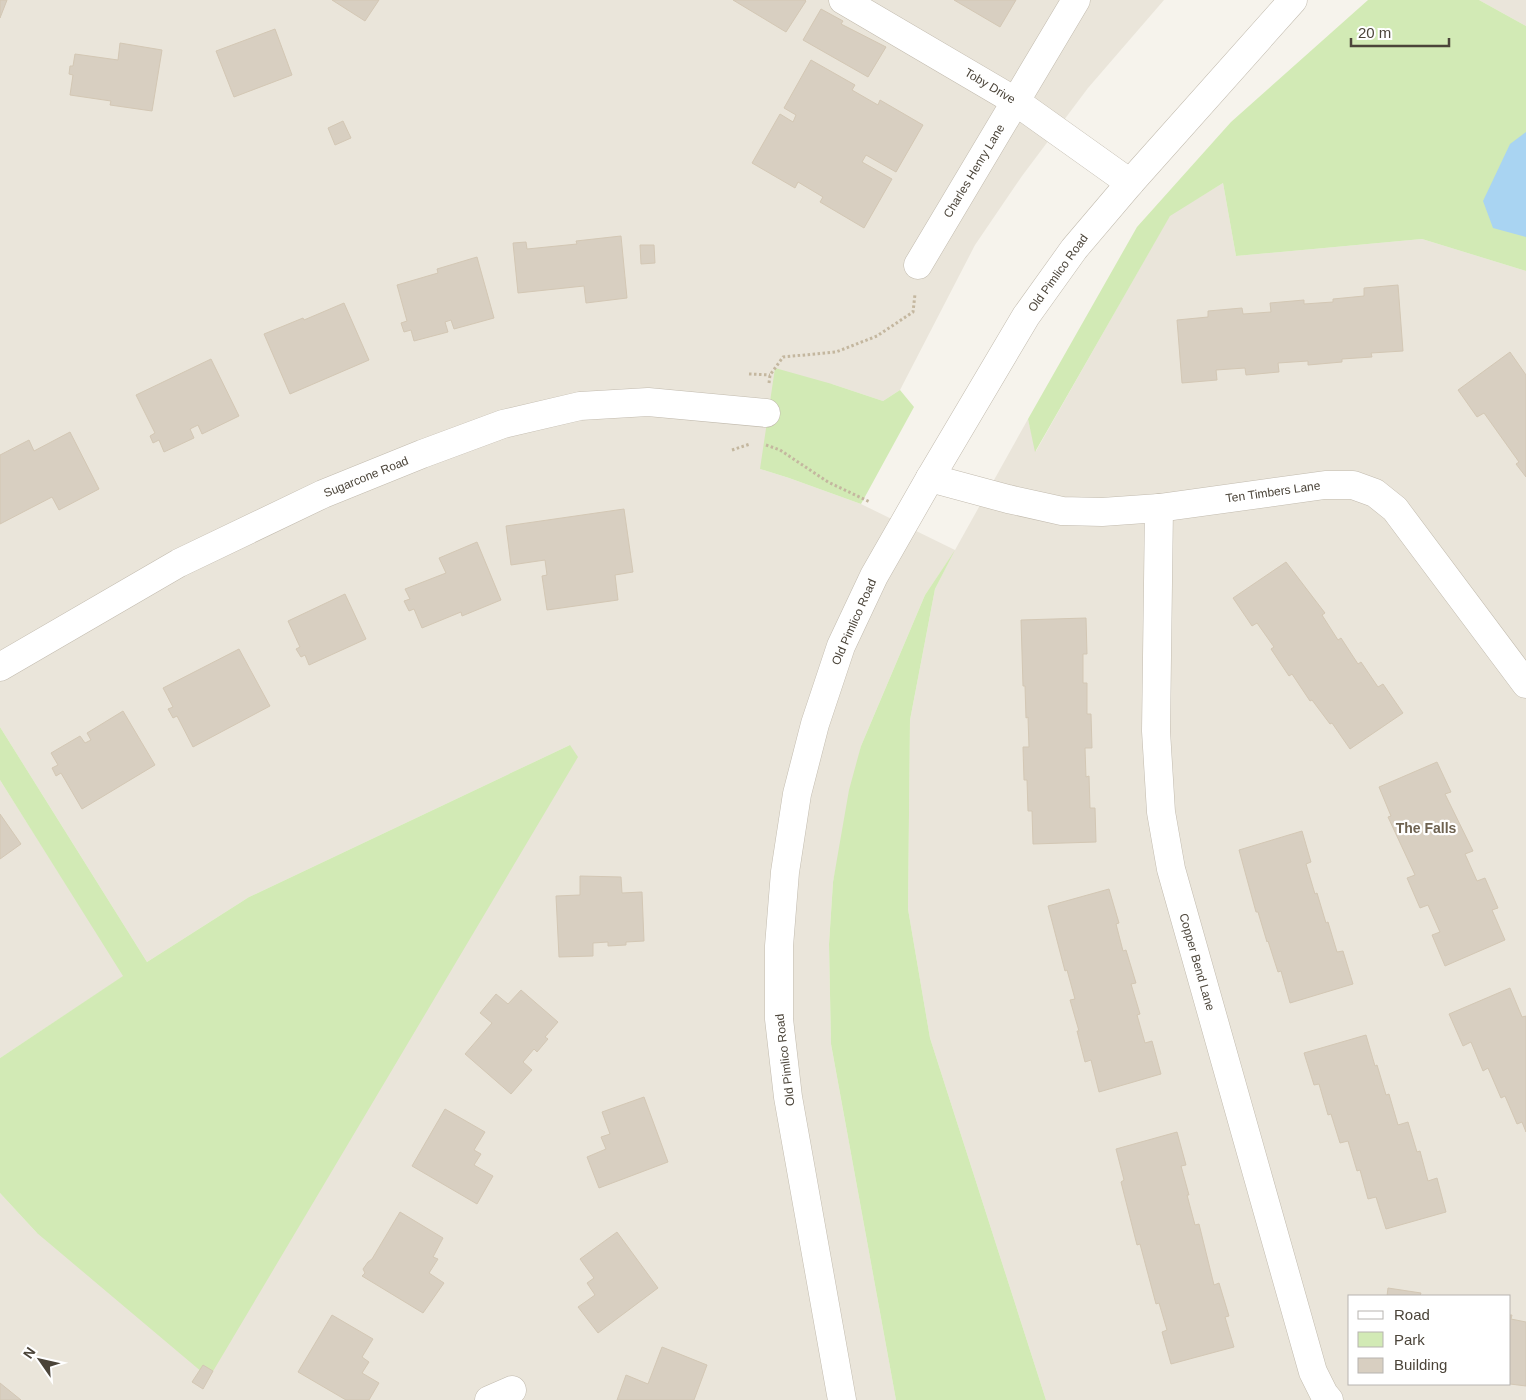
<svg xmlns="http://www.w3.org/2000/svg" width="1526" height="1400" font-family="Helvetica,sans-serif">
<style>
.residential{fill:#eae5da;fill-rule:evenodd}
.green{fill:#d2eab5}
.water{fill:#a9d4f2}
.building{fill:#d8cfc1;stroke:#d3c7b4}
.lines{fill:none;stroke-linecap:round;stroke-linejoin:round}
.minor-casing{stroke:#c2bbae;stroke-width:29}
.path{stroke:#c4b79f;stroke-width:3;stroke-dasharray:2.5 2.5;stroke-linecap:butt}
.minor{stroke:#fff;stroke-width:28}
.labels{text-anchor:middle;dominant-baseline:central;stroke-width:4.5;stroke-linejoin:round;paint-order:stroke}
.street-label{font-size:12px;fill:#4b4439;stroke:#fff}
.neighbourhood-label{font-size:14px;font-weight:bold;fill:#6e6250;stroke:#fff}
</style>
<rect width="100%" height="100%" fill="#f6f3ec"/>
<!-- residential -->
<g class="residential">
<path d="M0,0H1164L1088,88L1022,176L975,245L900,390L883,401L832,384L760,469L789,478L861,504L955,550L1028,419L1036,451L1170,215L1223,183L1236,256L1422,239L1526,271V1400H1046L930,1038L908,909L910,720L935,589L952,555L925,595L861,746L833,882L829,944L831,1044L896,1400H0V1193L37,1233L570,745L249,897L147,962L0,727ZM1350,1296H1510V1384H1350Z"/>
<polygon points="1479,0 1526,0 1526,26"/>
<polygon points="0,780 124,976 0,1058"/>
</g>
<!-- green -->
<g class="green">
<polygon points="1368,0 1479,0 1526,26 1526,271 1422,239 1236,256 1223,183 1170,216 1035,452 1028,419 1137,227 1231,122"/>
<polygon points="775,368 832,384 883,401 900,390 914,407 861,504 789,478 760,469"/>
<polygon points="955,550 935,589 910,720 908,909 930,1038 1046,1400 896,1400 831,1044 829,944 833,882 849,790 861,746 925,595"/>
<polygon points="0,727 147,962 249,897 570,745 578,757 209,1378 37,1233 0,1193 0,1058 123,976 0,780"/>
</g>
<!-- water -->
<polygon class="water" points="1526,132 1526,237 1493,228 1483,201 1510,144"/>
<!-- building -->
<g class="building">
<polygon points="0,0 7,0 0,18"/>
<polygon points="332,0 379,0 365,21"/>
<polygon points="733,0 805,0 806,1 786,32"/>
<polygon points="954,0 1016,0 1000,27"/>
<polygon points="821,9 843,21 841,24 886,47 868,77 803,40"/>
<polygon points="275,29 292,75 234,97 216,51"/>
<polygon points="120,43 162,50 152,111 110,105 111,101 70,95 73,75 69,74 70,66 73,66 75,54 118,60"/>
<polygon points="811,60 855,85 852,90 878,105 880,100 923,125 896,172 866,155 862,162 892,179 864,228 820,202 823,197 798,182 795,188 752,163 780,114 793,122 796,115 784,108"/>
<polygon points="343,121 351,138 335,145 328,128"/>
<polygon points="621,236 627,298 586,303 584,286 518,293 513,243 526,242 527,249 577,244 576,241"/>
<polygon points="640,245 654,245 655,263 641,264"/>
<polygon points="477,257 494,318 454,329 451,320 445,322 448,332 414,341 411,330 404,332 401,323 407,321 397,285 438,273 437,269"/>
<polygon points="1398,285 1403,351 1371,353 1372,357 1342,359 1342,362 1308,365 1308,361 1278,363 1279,372 1246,375 1245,368 1216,370 1217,380 1182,383 1177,320 1208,317 1208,311 1242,308 1243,314 1271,312 1270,303 1304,300 1304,304 1333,302 1333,299 1364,296 1364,288"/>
<polygon points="344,303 369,360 290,394 264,334 303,318 304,320"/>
<polygon points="1510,352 1526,375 1526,477 1516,464 1519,462 1484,413 1477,417 1458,390"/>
<polygon points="211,359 239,416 202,434 198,425 190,429 194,438 164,452 159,440 153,443 150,436 155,433 136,395"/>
<polygon points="70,432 99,489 59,510 52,497 0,524 0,455 29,440 34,451"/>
<polygon points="624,509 633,572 615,575 618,600 547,610 542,576 547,575 545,560 511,565 506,526"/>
<polygon points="477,542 501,600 462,616 461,612 422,628 414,609 409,611 404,601 410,599 405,589 446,573 439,558"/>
<polygon points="1286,562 1325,613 1322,615 1338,640 1341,638 1358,664 1361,662 1378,687 1383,684 1403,713 1350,749 1332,723 1330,724 1312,700 1310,701 1292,674 1289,676 1271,649 1274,647 1257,623 1252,626 1233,598"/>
<polygon points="345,594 366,639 309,665 305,655 301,657 296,649 300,647 288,621"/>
<polygon points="1086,618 1087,654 1083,654 1083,683 1087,683 1087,714 1091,714 1092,748 1085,748 1086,777 1089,776 1090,808 1095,808 1096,842 1033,844 1032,811 1028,811 1027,780 1024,780 1023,747 1029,747 1028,717 1026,718 1025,686 1023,686 1021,620"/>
<polygon points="239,649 270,706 193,747 177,716 173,718 168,709 173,707 163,688"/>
<polygon points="123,711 155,765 82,809 61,773 56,776 52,768 58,765 51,753 80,736 85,743 91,740 87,733"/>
<polygon points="1437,762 1451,792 1445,794 1473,851 1465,854 1477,881 1485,878 1498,908 1492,910 1505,940 1445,966 1432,935 1440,932 1428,905 1420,908 1407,878 1415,875 1388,817 1391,816 1379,787"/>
<polygon points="0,814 21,844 0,859"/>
<polygon points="1302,831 1311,862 1306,864 1315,894 1317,893 1326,923 1328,922 1337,952 1343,951 1353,984 1290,1003 1281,971 1278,972 1268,941 1267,942 1258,912 1256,912 1239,850"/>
<polygon points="580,876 621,877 622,893 642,892 644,941 626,942 626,945 608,946 608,942 593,943 593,956 559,957 556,896 580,895"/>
<polygon points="1109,889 1119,923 1116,924 1123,951 1126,950 1136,983 1131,984 1140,1014 1137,1015 1145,1043 1152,1041 1161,1074 1099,1092 1091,1060 1085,1062 1077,1031 1079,1031 1070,1000 1075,999 1067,970 1065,971 1048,906"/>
<polygon points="1510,988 1522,1017 1526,1016 1526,1132 1522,1122 1517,1124 1505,1096 1501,1098 1488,1068 1483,1071 1471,1042 1463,1046 1449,1014"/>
<polygon points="521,990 558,1022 545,1037 548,1039 537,1052 534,1049 523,1062 532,1070 511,1094 465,1054 492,1023 480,1013 496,994 508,1004"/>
<polygon points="1366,1035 1375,1066 1377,1065 1386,1095 1389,1094 1398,1125 1408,1122 1417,1152 1420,1151 1428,1181 1437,1178 1446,1212 1386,1229 1376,1197 1368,1199 1360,1170 1357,1171 1348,1141 1340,1143 1331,1114 1328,1115 1319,1084 1314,1085 1304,1053"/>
<polygon points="644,1097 668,1162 599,1188 587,1157 606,1149 601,1137 610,1134 602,1112"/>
<polygon points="445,1109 485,1132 474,1150 481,1154 474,1165 493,1176 477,1204 412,1166"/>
<polygon points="1177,1132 1186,1165 1181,1166 1189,1195 1187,1195 1195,1225 1199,1224 1214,1285 1219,1283 1229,1316 1225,1317 1234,1347 1171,1364 1162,1332 1167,1330 1159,1303 1156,1304 1140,1244 1137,1245 1121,1182 1124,1180 1116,1149"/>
<polygon points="400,1212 443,1238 433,1257 438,1259 429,1273 444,1283 423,1313 362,1276 365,1273 363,1269 368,1262 372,1259"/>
<polygon points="617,1232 658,1288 598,1333 578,1307 595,1295 587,1283 594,1278 580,1259"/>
<polygon points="1388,1288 1421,1293 1420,1296 1387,1296"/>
<polygon points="332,1315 373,1339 362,1357 369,1362 362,1373 379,1383 369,1400 346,1400 298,1372"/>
<polygon points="1510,1315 1512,1315 1511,1319 1526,1322 1526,1386 1510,1384"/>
<polygon points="662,1347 707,1365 694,1400 617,1400 626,1375 648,1384"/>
<polygon points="203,1365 213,1371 203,1389 192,1382"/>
<polygon points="0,1383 21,1400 0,1400"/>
</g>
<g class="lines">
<!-- minor casing -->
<g class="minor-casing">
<g id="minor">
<polyline points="843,0 1015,101 1130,183"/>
<polyline points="918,265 1076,0"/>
<polyline points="930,478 1008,499 1062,511 1102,512 1159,508 1325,485 1353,485 1375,493 1395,509 1526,684"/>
<polyline points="1159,508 1156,731 1161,812 1171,869 1313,1372 1324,1394 1329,1400"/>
<polyline points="0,667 179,563 323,494 422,454 503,424 580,406 648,402 766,413"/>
<polyline points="489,1400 512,1390"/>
<polyline points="842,1400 788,1097 779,1019 779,946 785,872 797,794 815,724 841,646 874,576 930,478 1026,316 1074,249 1130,183 1293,0"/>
</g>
</g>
<!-- path -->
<g class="path">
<polyline points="749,374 770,375"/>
<polyline points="769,383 770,375 783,357 836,352 877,336 913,312 915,294"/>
<polyline points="766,445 780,450 828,482 870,502"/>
<polyline points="732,450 750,444"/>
</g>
<!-- minor -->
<use href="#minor" class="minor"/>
</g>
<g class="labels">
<!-- street labels -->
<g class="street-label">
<text transform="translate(990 86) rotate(31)">Toby Drive</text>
<text transform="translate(974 171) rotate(-59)">Charles Henry Lane</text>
<text transform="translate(1058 273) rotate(-54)">Old Pimlico Road</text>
<text transform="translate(366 477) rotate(-22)">Sugarcone Road</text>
<text transform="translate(1273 492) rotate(-8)">Ten Timbers Lane</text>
<text transform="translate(854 622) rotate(-66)">Old Pimlico Road</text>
<text transform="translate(1197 962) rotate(74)">Copper Bend Lane</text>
<text transform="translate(785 1060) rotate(-97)">Old Pimlico Road</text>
</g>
<!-- neighbourhood labels -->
<g class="neighbourhood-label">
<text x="1426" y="828">The Falls</text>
</g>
</g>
<!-- legend -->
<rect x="1348" y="1295" width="162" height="90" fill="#ffffff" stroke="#b7b4b0"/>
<rect x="1358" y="1311" width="25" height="8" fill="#ffffff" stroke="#b7b4b0"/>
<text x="1394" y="1320" font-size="15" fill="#4b4439">Road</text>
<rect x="1358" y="1332" width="25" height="15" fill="#d2eab5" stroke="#b7b4b0"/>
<text x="1394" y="1345" font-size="15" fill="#4b4439">Park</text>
<rect x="1358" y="1358" width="25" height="15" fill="#d8cfc1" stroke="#b7b4b0"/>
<text x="1394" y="1370" font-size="15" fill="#4b4439">Building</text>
<!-- north arrow -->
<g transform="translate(40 1360) rotate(304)" stroke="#ffffff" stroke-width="4" paint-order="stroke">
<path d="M0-4L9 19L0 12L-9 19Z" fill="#4b4439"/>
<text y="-8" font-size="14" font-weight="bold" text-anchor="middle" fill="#4b4439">N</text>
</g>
<!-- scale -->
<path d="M1351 38v8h98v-8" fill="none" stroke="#4b4439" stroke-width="2.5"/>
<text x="1358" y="38" font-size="15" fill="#4b4439" stroke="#ffffff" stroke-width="4" paint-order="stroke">20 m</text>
</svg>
